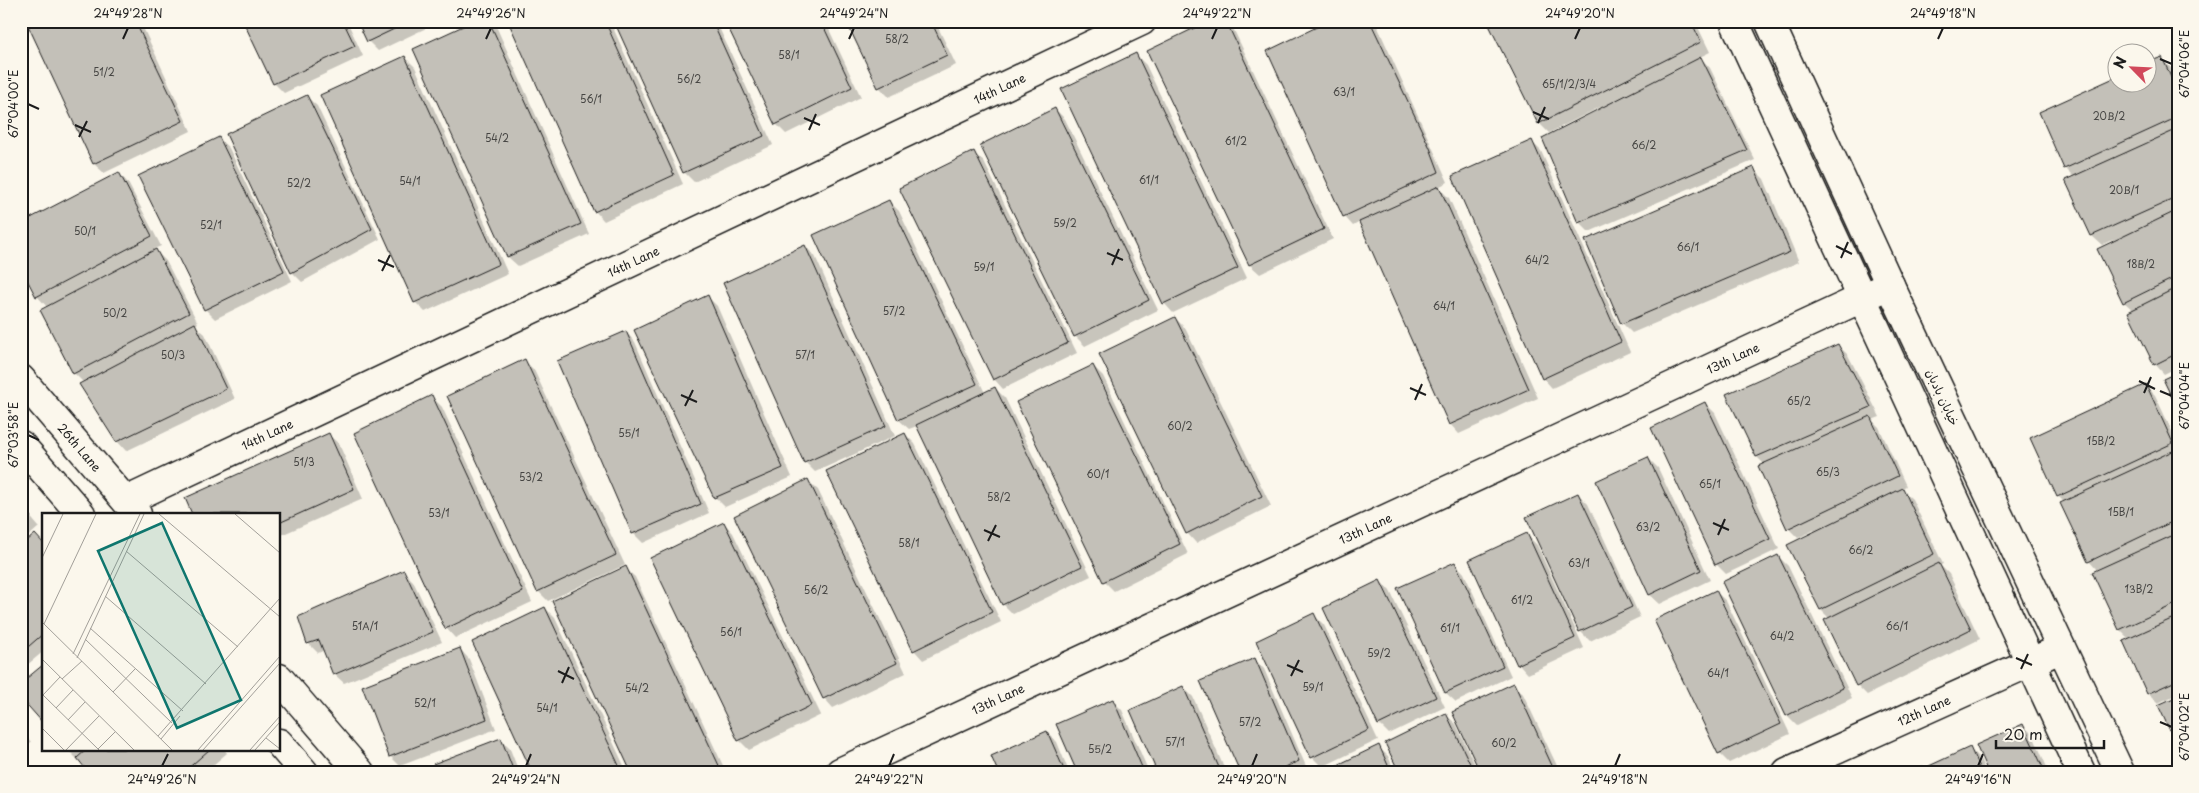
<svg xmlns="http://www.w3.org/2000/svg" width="2199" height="793" font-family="'Playpen Sans','Playpen Sans Arabic',sans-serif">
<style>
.shadow{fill:#0003}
.building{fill:#c3c0b8;stroke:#1c1c1c}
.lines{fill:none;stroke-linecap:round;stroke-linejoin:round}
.street-casing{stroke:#1c1c1c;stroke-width:31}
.secondary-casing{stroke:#1c1c1c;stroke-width:31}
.street{stroke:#fbf7ec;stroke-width:28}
.secondary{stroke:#fbf7ec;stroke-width:28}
.ticks{fill:none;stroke:#1c1c1c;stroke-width:2}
.labels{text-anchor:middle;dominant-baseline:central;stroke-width:5;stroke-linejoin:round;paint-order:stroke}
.number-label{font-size:10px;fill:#464543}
.street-label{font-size:12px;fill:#1c1c1c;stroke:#fbf7ec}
.inset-road{fill:none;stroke:#a29f99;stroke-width:1}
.view{fill:#0f766e;fill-opacity:0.15;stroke:#0f766e;stroke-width:2.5}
.inset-edge{fill:none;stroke:#1c1c1c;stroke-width:2.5}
.neatline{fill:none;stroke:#1c1c1c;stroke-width:2}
.ticks-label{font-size:12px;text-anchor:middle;fill:#1c1c1c}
</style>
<rect width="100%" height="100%" fill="#fbf7ec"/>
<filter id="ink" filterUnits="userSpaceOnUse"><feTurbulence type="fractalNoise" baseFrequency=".02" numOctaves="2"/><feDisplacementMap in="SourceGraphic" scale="10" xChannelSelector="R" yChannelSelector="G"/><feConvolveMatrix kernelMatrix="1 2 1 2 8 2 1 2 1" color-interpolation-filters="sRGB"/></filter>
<g filter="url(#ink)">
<!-- shadow -->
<g class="shadow">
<polygon points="27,21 140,21 191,131 104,173 94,164"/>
<polygon points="244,21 347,21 363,56 284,93 274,83"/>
<polygon points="358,21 441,21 378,51 368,41"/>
<polygon points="476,21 491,21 496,26 589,234 518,266 508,257 414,50"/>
<polygon points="509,21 610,21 683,184 604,221 595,211"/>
<polygon points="616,21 716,21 773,145 694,182 684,172"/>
<polygon points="727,21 825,21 861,97 786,134 776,124"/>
<polygon points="848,21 935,21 956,65 889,97 879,87"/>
<polygon points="1211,21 1228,21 1232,26 1333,239 1260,274 1250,265 1149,51"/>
<polygon points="1326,21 1375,21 1448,182 1438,187 1449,198 1538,398 1459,434 1450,424 1360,222 1353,226 1344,216"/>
<polygon points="1489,21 1695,21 1710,52 1700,57 1710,68 1755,160 1589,232 1579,222 1601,110 1600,107 1549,133 1539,123"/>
<polygon points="1136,55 1146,65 1247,278 1173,313 1164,303"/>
<polygon points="405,57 415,67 508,274 425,312 415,302"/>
<polygon points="2161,58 2171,68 2178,83 2178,367 2164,374 2155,364 2133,310 2124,302 2113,240 2102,245 2092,236 2067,181 2074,177 2065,168 2040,113 2116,78 2116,82 2146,82"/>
<polygon points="307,97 317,106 380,239 302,282 292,272"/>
<polygon points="1055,109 1065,119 1158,310 1085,346 1075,336"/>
<polygon points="219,139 229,148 292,281 215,319 205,309"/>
<polygon points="1531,141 1541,151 1630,352 1552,388 1543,378"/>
<polygon points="974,153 984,162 1077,353 1003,389 994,379"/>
<polygon points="1754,169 1764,179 1799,262 1632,333 1622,323"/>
<polygon points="119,173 128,183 161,246 154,249 166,261 198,323 195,325 205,334 235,399 126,451 117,441 84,383 74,373 48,308 37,296 21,266"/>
<polygon points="889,201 899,211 985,393 995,388 1005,398 1091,576 1013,614 1003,604 917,426 909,429 899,420 815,236"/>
<polygon points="805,246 815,256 895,436 815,472 805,462 725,283"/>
<polygon points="708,297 717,306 792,477 725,507 715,497"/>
<polygon points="1175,318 1185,328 1271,506 1196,543 1187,533"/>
<polygon points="626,332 635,342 709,513 643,543 633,533"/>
<polygon points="1838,345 1848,355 1880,417 1872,420 1879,427 1906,486 1901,489 1912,499 1943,564 1940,565 1949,574 1980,639 1867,695 1857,685 1830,619 1821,610 1789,545 1815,533 1814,530 1798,538 1788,528 1759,467 1764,464 1757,457"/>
<polygon points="525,361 534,370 625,565 548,601 538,591"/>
<polygon points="1093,366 1103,376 1188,554 1114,591 1104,581 1018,403"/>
<polygon points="2146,386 2155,395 2178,444 2178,694 2158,703 2148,693 2130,640 2120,630 2098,571 2089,561 2064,502 2058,496"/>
<polygon points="432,397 442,407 532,602 455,638 446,628"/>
<polygon points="1705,403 1715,413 1779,549 1726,574 1716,564"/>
<polygon points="905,434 915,444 1001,622 923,660 914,650"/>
<polygon points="329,435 339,444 363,499 279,536 279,514 194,514 187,498"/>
<polygon points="1648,458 1658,468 1710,580 1660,604 1650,595 1597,482"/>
<polygon points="808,481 818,490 906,673 833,708 824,698"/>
<polygon points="1578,494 1588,504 1640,617 1590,641 1580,631"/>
<polygon points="21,506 39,527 21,543"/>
<polygon points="724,523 733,533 821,715 749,750 739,740"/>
<polygon points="1527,535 1537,545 1584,648 1528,674 1519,664 1471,561"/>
<polygon points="44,544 44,651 21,670 21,548"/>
<polygon points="1778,556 1788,566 1852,698 1797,725 1787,715 1724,582"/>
<polygon points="1455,563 1464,573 1511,676 1456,702 1446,693 1399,589"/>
<polygon points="625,568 635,577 726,772 633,772"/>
<polygon points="403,571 413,581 442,642 344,683 334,674 325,650 318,653 308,643"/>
<polygon points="1380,581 1390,591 1445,707 1389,734 1379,724"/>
<polygon points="1716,592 1726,601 1790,734 1729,763 1719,753"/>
<polygon points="545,608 555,618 627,772 533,772"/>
<polygon points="1314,615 1324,625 1378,740 1322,767 1312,757 1258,641"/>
<polygon points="460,649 469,659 496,729 400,766 390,756"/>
<polygon points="1254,659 1264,669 1308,771 1241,772"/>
<polygon points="1514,685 1523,694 1560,772 1481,772"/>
<polygon points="1183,687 1193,697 1226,772 1158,772"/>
<polygon points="1113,701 1122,710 1149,772 1078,772"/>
<polygon points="1446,715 1456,724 1478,772 1400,772"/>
<polygon points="2023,725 2033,735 2049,772 1989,772"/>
<polygon points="21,730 31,742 21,751"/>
<polygon points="1047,732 1057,742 1069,772 999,772"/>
<polygon points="500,739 510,749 519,772 437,772"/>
<polygon points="1378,747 1388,756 1395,772 1326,772"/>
<polygon points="67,749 224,749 227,753 205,772 90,772"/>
<polygon points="1970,749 1980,759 1986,772 1933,772"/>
</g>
<!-- building -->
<g class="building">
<polygon points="26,21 135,21 183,121 93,164"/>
<polygon points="243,21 343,21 355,46 273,84"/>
<polygon points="357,21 411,21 367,42"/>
<polygon points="474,21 489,21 581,224 507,257 413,49"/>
<polygon points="508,21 605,21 674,175 594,212"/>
<polygon points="614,21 712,21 764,136 683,173"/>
<polygon points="725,21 821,21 852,87 775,125"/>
<polygon points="846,21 931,21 947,55 878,88"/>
<polygon points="1209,21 1226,21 1324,229 1249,265 1147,51"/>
<polygon points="1324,21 1370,21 1430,148 1439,172 1343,217 1267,51 1325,23"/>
<polygon points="1487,21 1691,21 1701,42 1538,124"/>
<polygon points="1136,53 1238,268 1163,304 1061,89"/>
<polygon points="405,56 499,264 414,303 320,95"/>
<polygon points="1701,57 1747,150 1578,223 1542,138"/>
<polygon points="2162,57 2178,93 2178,117 2064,169 2039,112 2116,77 2116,82 2146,82 2146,63"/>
<polygon points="307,95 372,229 291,273 226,134"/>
<polygon points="1055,108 1149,300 1074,337 980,145"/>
<polygon points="2178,129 2178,197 2091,236 2065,180"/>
<polygon points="219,137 284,271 204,310 138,176"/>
<polygon points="1532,140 1621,342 1542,379 1452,176"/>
<polygon points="974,151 1068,343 993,380 899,188"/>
<polygon points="1754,167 1790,252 1621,324 1585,240"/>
<polygon points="119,172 152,236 36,297 21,268 21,223"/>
<polygon points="1439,186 1529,389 1449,425 1359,222"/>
<polygon points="889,200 977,384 898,420 813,235"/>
<polygon points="2178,210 2178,276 2123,303 2097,249"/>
<polygon points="805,245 886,426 804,463 723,283"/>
<polygon points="156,249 189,313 73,374 40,310"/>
<polygon points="2178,287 2178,353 2154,365 2128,312"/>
<polygon points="708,295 783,468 714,498 634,330"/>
<polygon points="1175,317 1262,496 1186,534 1099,354"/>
<polygon points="195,323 226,389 116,442 79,384"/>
<polygon points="626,331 701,504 632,534 557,361"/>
<polygon points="1838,344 1871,407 1756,457 1726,394"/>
<polygon points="525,359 616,555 537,592 447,396"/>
<polygon points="1093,365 1180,544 1103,582 1016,402"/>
<polygon points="2178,372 2178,410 2163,379"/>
<polygon points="2146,384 2173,443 2057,497 2030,438"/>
<polygon points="995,387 1082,566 1002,605 916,425"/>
<polygon points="432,395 523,592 445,629 354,433"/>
<polygon points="1705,402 1770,539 1715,565 1651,428"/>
<polygon points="1870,416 1898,476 1787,529 1758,466"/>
<polygon points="329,433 354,489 279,523 279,514 192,514 185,498"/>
<polygon points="905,433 992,612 913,651 826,471"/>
<polygon points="2177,449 2178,519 2088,562 2060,503"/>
<polygon points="1648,457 1701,570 1649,595 1596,481"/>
<polygon points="808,479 897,663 823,699 734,516"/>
<polygon points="1903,488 1934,554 1820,610 1787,545"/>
<polygon points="1578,493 1632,607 1579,632 1526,517"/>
<polygon points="21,506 31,517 21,525"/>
<polygon points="724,522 812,705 738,741 650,558"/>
<polygon points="1527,533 1575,638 1517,665 1469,560"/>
<polygon points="2178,533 2178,603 2119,630 2092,572"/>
<polygon points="35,534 44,544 44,633 21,653 21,546"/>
<polygon points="1778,555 1843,688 1786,716 1722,582"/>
<polygon points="1455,562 1503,666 1445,693 1397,588"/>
<polygon points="1939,563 1971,629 1856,686 1824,620"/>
<polygon points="626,566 722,772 631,772 552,601"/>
<polygon points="404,570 433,632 333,675 319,640 307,644 298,617"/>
<polygon points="1380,580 1436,697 1378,725 1323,608"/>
<polygon points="1716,590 1781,724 1718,754 1654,620"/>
<polygon points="545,607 622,772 532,772 472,642"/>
<polygon points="1314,613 1369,730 1311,758 1256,641"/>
<polygon points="2178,616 2178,680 2147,694 2123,641"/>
<polygon points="460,648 487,719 389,757 362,686"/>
<polygon points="1255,658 1299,761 1274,772 1240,772 1200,681"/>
<polygon points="44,664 44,724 21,698 21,683"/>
<polygon points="1514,683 1555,772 1480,772 1452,712"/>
<polygon points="1183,686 1221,772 1157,772 1130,710"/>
<polygon points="2178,696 2178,748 2158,705"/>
<polygon points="1113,699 1144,772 1077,772 1056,724"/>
<polygon points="1446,713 1474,772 1399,772 1385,743"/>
<polygon points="2023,724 2045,772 1988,772 1976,745"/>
<polygon points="1047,731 1065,772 998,772 991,756"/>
<polygon points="501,738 514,772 436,772 433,764"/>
<polygon points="1379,745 1391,772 1323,772"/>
<polygon points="1970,747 1981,772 1931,772 1929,766"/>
<polygon points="87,749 210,749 184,772 88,772 77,758"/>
<polygon points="1923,766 1925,772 1911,772"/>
</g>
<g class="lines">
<!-- street casing -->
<g class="street-casing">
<g id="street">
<polyline points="1734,21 2081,772"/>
<polyline points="1769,21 1890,285 2120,772"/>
<path id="s1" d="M126,501L1142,21"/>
<path id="s2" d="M840,772L1890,285"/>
<path id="s3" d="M1787,772L2049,654"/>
</g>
</g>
<!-- secondary casing -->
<g class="secondary-casing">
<g id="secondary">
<path id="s4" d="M21,379L137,514"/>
<polyline points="21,445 81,514"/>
<polyline points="279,678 360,772"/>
<polyline points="279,743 304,772"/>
</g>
</g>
<!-- street -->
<use href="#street" class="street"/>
<!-- secondary -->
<use href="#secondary" class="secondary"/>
</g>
</g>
<!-- ticks -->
<path class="ticks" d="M123,39L128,28M486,39L491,28M849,39L854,28M1212,39L1217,28M1575,39L1580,28M1938,39L1943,28M2160,59L2172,64M28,104L39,109M1533,112L1549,119M804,118L820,125M1538,123L1545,107M75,125L91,132M809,130L816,114M79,137L87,121M1836,246L1852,254M1107,253L1123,260M1841,258L1848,242M378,260L394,267M1112,265L1119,249M382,271L390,255M2139,381L2155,389M1410,388L1426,395M2160,391L2172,396M2144,393L2151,377M681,395L697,402M1415,400L1422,384M685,406L693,390M28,435L39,440M1713,523L1729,530M984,530L1000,537M1718,535L1725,519M988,541L996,525M2016,658L2032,665M1287,665L1303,672M2021,669L2028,654M558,671L574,679M1291,676L1299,660M562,683L569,667M2160,722L2172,727M162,766L168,754M526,766L531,754M889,766L894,754M1252,766L1257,754M1615,766L1620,754M1978,766L1983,754"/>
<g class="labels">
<!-- number labels -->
<g class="number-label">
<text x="897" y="38">58/2</text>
<text x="789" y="54">58/1</text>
<text x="104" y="71">51/2</text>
<text x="689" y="78">56/2</text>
<text x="1569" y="83">65/1/2/3/4</text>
<text x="1344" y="91">63/1</text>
<text x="591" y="98">56/1</text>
<text x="2109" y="115">20B/2</text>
<text x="497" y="137">54/2</text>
<text x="1236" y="140">61/2</text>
<text x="1644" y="144">66/2</text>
<text x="1149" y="179">61/1</text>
<text x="410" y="180">54/1</text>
<text x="299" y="182">52/2</text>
<text x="2124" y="189">20B/1</text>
<text x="1065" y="222">59/2</text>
<text x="211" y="224">52/1</text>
<text x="85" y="230">50/1</text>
<text x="1688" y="246">66/1</text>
<text x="1537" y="259">64/2</text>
<text x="2141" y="263">18B/2</text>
<text x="984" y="266">59/1</text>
<text x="1444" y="305">64/1</text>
<text x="894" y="310">57/2</text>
<text x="115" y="312">50/2</text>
<text x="173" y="354">50/3</text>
<text x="805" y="354">57/1</text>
<text x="1799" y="400">65/2</text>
<text x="1180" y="425">60/2</text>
<text x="629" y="432">55/1</text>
<text x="2101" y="440">15B/2</text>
<text x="304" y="461">51/3</text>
<text x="1828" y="471">65/3</text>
<text x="1098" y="473">60/1</text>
<text x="531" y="476">53/2</text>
<text x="1710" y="483">65/1</text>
<text x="999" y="496">58/2</text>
<text x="2121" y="511">15B/1</text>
<text x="439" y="512">53/1</text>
<text x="1648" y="526">63/2</text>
<text x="909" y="542">58/1</text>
<text x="1861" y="549">66/2</text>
<text x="1579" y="562">63/1</text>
<text x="2139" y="588">13B/2</text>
<text x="816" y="589">56/2</text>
<text x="1522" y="599">61/2</text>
<text x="365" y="625">51A/1</text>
<text x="1897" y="625">66/1</text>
<text x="1450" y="627">61/1</text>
<text x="731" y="631">56/1</text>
<text x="1782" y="635">64/2</text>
<text x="1379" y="652">59/2</text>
<text x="1718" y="672">64/1</text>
<text x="1313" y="686">59/1</text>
<text x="637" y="687">54/2</text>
<text x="425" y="702">52/1</text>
<text x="547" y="707">54/1</text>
<text x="1250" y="721">57/2</text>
<text x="1175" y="741">57/1</text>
<text x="1504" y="742">60/2</text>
<text x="1100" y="748">55/2</text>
</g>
<!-- street labels -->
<g class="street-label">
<text stroke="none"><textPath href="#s1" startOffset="966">14th Lane</textPath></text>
<text stroke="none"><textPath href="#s1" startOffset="561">14th Lane</textPath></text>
<text stroke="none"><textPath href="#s2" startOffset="984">13th Lane</textPath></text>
<text transform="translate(1943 397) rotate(65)">خیابان بادبان</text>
<text stroke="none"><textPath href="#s1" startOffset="156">14th Lane</textPath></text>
<text stroke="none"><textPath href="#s4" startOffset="90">26th Lane</textPath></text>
<text stroke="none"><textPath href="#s2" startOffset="579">13th Lane</textPath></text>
<text stroke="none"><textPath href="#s2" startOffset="174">13th Lane</textPath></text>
<text stroke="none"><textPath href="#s3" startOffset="150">12th Lane</textPath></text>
</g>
</g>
<!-- overview -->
<g transform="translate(42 513)">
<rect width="238" height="238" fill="#fbf7ec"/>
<path class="inset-road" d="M117,1L238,104M193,1L238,40M84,38L196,134M0,45L21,1M63,83L164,171M0,109L130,237M2,111L54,1M48,115L141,198M43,126L130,210M31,141L98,1M35,145L102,1M0,146L92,237M20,166L40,148M71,179L93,156M0,181L57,237M1,182L18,164M14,195L31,177M26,207L43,189M0,215L22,237M116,223L238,85M224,225L238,236M119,226L138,203M56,236L73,219M24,237L57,203M156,237L238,143M161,237L238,150M208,237L238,203M213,237L238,209"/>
<path class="view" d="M120,10L199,187L135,215L56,38Z"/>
<rect width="238" height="238" class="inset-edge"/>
</g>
<!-- margin -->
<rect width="2199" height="793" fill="none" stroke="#fbf7ec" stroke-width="55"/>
<!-- north arrow -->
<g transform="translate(2132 68) rotate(294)"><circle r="24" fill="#fbf7ec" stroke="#a29f99"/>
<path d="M0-4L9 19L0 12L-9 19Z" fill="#d1495b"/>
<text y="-8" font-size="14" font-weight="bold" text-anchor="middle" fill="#1c1c1c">N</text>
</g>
<!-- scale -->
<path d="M1996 740v8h108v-8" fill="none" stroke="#1c1c1c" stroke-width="2.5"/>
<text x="2004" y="740" font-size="15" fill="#1c1c1c" stroke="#fbf7ec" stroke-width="4" paint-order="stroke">20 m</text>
<rect x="28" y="28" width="2144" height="738" class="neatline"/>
<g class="ticks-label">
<text x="128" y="18">24°49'28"N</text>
<text x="491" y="18">24°49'26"N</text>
<text x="854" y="18">24°49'24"N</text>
<text x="1217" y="18">24°49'22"N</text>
<text x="1580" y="18">24°49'20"N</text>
<text x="1943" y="18">24°49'18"N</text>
<text transform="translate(2185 64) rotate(-90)" y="4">67°04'06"E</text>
<text transform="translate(14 104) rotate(-90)" y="4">67°04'00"E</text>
<text transform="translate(2185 396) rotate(-90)" y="4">67°04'04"E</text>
<text transform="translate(14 435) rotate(-90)" y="4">67°03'58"E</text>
<text transform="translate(2185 727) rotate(-90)" y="4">67°04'02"E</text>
<text x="162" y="784">24°49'26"N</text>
<text x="526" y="784">24°49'24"N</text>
<text x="889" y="784">24°49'22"N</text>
<text x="1252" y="784">24°49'20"N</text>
<text x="1615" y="784">24°49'18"N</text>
<text x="1978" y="784">24°49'16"N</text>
</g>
</svg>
